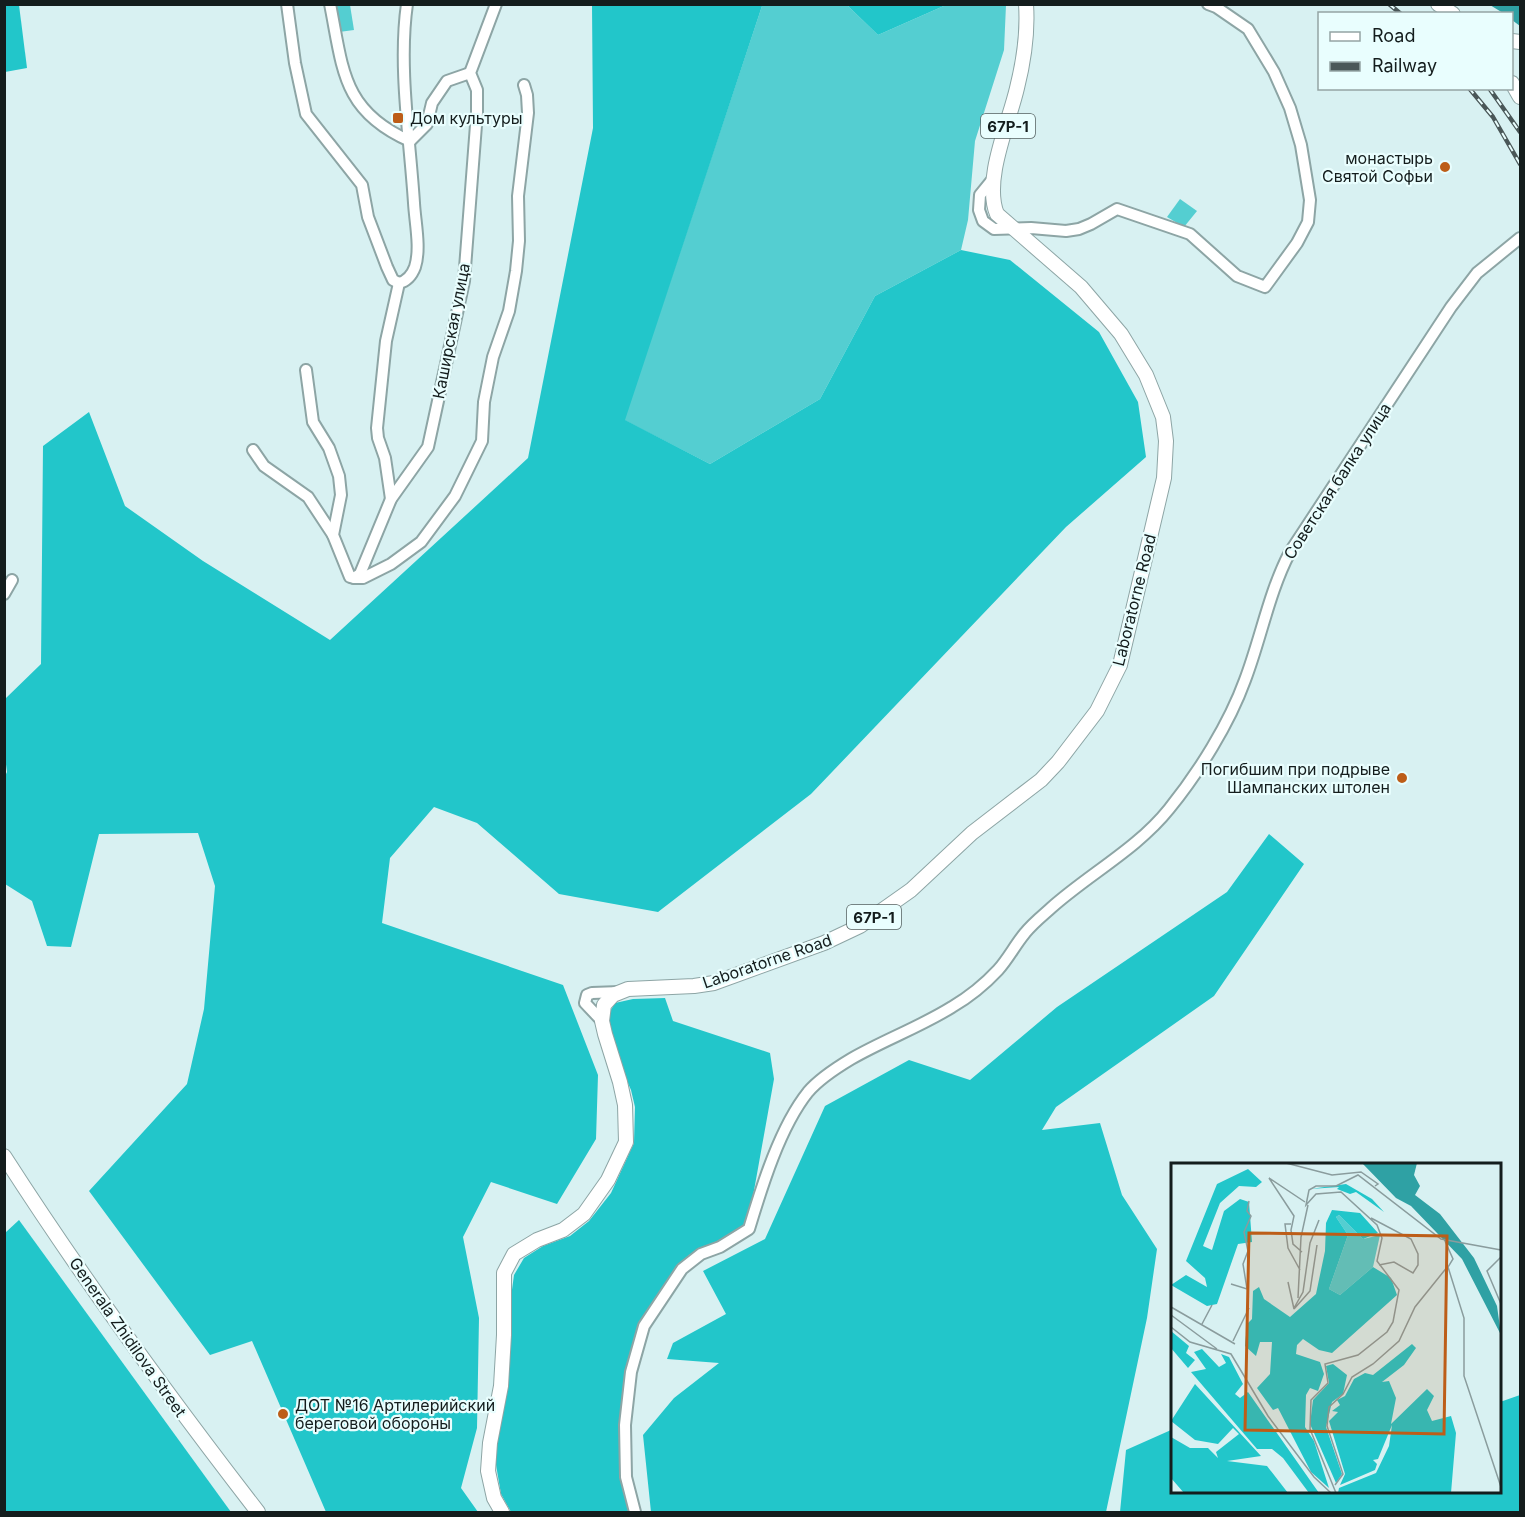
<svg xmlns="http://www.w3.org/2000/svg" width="1525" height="1517" font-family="Inter,sans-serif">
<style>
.green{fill:#54ced1}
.forest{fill:#22c6ca}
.water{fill:#2fa1a4}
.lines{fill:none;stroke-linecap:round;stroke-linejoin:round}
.minor-casing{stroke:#8da5a5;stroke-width:14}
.major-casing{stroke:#8da5a5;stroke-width:16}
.minor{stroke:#fff;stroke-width:10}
.major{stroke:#fff;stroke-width:14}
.rail-casing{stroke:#4a5758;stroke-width:4.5}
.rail{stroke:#e9fefe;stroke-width:2;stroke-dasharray:7;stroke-linecap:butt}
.poi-dot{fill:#bd5d18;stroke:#e9fefe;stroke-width:2}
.labels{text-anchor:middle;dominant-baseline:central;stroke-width:4.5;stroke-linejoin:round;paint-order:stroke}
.shield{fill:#e9fefe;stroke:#546060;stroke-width:1.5}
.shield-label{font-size:15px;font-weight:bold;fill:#141d1d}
.poi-label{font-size:16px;fill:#141d1d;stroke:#e9fefe;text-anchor:start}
.street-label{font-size:16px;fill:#141d1d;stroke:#e9fefe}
.inset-road{fill:none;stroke:#8a9c9d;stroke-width:1.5}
.view{fill:#bd5d18;fill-opacity:0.15;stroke:#bd5d18;stroke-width:3}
.inset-edge{fill:none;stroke:#141d1d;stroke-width:3}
</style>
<rect width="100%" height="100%" fill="#d8f1f2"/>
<!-- green -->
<g class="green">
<polygon points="335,5 350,5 354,30 339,32"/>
<polygon points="761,5 847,5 878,35 946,5 1006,5 1004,50 975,141 968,220 961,250 875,296 820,399 710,464 624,420 762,6"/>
<polygon points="1180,199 1197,211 1184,227 1167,217"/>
</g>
<!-- forest -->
<g class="forest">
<polygon points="5,4 19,5 27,68 5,72"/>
<polygon points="761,4 762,6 625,420 710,464 820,399 875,296 961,250 1010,260 1099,332 1138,402 1146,457 1066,527 811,794 658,912 559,894 477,823 434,807 390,858 382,923 563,985 598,1075 596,1139 557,1204 491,1182 463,1237 479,1318 477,1428 461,1488 478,1512 326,1512 252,1341 210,1355 89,1191 187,1084 204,1009 215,886 198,833 99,834 71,947 47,946 32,901 5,884 4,778 7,772 4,749 5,699 41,664 43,446 89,412 125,506 203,561 330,640 528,458 593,128 592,5"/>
<polygon points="847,5 946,5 878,35"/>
<polygon points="1269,834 1304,864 1214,996 1056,1107 1042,1130 1100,1123 1122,1195 1157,1249 1147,1318 1106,1512 651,1512 643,1435 674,1398 719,1363 667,1359 673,1343 726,1314 703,1271 765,1239 825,1106 909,1060 970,1080 1057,1007 1227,892"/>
<polygon points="665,998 673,1021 770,1053 774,1079 748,1224 723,1241 689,1255 661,1289 636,1334 629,1358 622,1417 622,1479 629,1512 511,1512 501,1494 495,1459 509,1366 512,1321 511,1297 514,1275 524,1258 543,1246 570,1236 589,1221 611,1193 634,1143 635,1107 631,1090 608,1038 609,1013 615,1003 633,999"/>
<polygon points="19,1220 231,1512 5,1512 5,1233"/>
<polygon points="1520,1395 1520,1512 1120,1512 1126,1450 1171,1430 1172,1427 1172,1492 1500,1492 1500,1402"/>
</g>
<!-- water -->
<polygon class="water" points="1490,5 1520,5 1520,26 1512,20 1512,14 1503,13"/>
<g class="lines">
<!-- minor casing -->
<g class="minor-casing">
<g id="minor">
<polyline points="287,4 295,63 306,114 362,185 368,217 387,267 393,280 399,283"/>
<path d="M330,4C343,69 342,111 410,141"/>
<polyline points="410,141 427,124 432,103 447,81 470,73"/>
<polyline points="993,179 980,195 979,210 983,221 994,229 1031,228 1066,231 1079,229 1091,224 1117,209 1190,234 1237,276 1265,287 1297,243 1308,222 1310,200 1301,145 1290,108 1274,72 1248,29 1216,7 1208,4"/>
<polyline points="306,370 313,422 329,448 339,476 341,495 333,535 350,577 354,578 360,574 391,499 428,447 464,281 477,112 477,90 470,73 496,4"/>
<polyline points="253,450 264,466 308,497 333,535"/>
<path d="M391,499L385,458L378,438L377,428L386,341L399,283C407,281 412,275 415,267C421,248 415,222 414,203C410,140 398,66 407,4"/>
<polyline points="354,578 363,578 391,564 421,542 455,496 482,441 484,402 493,357 509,311 516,271 519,241 518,196 528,113 527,95 524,85"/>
<polyline points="4,594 12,580"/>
<polyline points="602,1021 585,1003 587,995 592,993 620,992"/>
<path d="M635,1512L626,1477L625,1425L631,1372L644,1326L682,1269L701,1254L720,1247L749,1229C762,1186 780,1127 808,1092C819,1079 836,1068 851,1059C884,1040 920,1027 952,1007C969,997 985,984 998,970C1008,959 1015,945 1025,933C1032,924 1042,916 1051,908C1089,874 1137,849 1169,809C1199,772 1229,724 1245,680C1261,638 1269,592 1290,552L1451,307L1477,273L1520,238"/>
</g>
</g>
<!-- major casing -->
<g class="major-casing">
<g id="major">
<polyline points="1438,4 1453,14"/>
<polyline points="1512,41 1520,42"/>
<polyline points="1512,83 1520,97"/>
<path d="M4,1156C83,1279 169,1397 258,1512"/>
<path d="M502,1512L494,1498L488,1471L490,1443L501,1386L504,1335V1273L514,1254L537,1240L563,1230L584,1214L608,1180L626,1142L625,1105L620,1082L605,1034L602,1021L604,1005L613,995L628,989L694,986L714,983L824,943L860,926L911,890L972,833L1041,780L1058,762L1097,711L1120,665L1164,478L1166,441L1163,417L1146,375L1121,334L1081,287L997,214C983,180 1009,123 1017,88C1024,60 1028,32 1026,4"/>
</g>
</g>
<!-- minor -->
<use href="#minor" class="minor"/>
<!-- major -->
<use href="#major" class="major"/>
<!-- rail casing -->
<g class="rail-casing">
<g id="rail">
<polyline points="1389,4 1401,14"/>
<polyline points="1469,88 1493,117 1520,164"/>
<polyline points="1489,88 1520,132"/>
</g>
</g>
<!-- rail -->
<use href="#rail" class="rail"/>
</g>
<!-- markers -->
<g class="poi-dot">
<rect x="392" y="112" width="12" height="12" rx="3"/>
<circle cx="1445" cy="167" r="6"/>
<circle cx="1402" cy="778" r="6"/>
<circle cx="283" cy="1414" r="6"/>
</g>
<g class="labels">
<!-- shield labels -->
<g class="shield">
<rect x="981" y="114" width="54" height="24" rx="4.5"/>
<rect x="847" y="905" width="54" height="24" rx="4.5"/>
</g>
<g class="shield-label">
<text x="1008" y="126">67Р-1</text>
<text x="874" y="917">67Р-1</text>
</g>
<!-- poi labels -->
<g class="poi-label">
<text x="410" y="118">Дом культуры</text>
<text x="1433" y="158" text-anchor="end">монастырь<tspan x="1433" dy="18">Святой Софьи</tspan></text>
<text x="1390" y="769" text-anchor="end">Погибшим при подрыве<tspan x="1390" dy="18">Шампанских штолен</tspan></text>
<text x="295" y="1405">ДОТ №16 Артилерийский<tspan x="295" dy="18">береговой обороны</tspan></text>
</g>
<!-- street labels -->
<g class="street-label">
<text transform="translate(451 331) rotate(-79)">Каширская улица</text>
<text transform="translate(1337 481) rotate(-57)">Советская балка улица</text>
<text transform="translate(1134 600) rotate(-76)">Laboratorne Road</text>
<text transform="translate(767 961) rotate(-19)">Laboratorne Road</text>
<text transform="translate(128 1337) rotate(55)">Generala Zhidilova Street</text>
</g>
</g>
<!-- overview -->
<g transform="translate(1171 1163)">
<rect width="330" height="330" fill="#d8f1f2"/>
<path d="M168,52L192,76L209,72L202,104L169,132L158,126L177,72L165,54Z" fill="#54ced1"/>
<path d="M77,6L91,19L85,24L68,23L49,40L32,83L41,87L53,48L69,36L78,39L81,79L67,81L46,141L36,143L0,122L15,112L36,124L34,115L15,98L46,21ZM175,21L201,36L213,49L185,29L179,31L166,26L168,24L139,26ZM161,47L189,50L207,70L192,76L168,52L165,54L177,72L158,126L169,132L202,104L220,115L226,132L161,190L148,187L132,176L126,182L125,191L149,199L153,211L147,228L139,225L135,232L134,264L143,278L158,325L140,309L107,245L102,247L86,225L99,211L101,179H89L85,193L74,183L76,161L81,156L82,128L88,124L93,136L119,154L145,131L154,88L155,60ZM0,168L18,183L15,190L24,197L17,205L0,185ZM241,181L245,185L233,202L211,219L218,218L225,235L220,261L256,226L263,233L256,247L261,258L280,253L285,270L280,330H167L168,325L205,310L218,283L221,262L207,296L202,297L206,301L204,307L169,322L174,311L158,258L167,249L161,248L169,242L166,237L174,233L183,216L194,210L202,212ZM31,186L48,204L55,200L50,191L58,194L72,221L64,231L69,235L77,229L148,330H138L112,295L101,286H86L20,209L35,206L23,189ZM162,201L176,212L172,231L161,239L155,264L171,311L165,320L139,261L142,237L158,220L155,203ZM24,221L90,293L56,298L96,303L117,330H13L0,315V274L19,285H37L47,295L45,289L68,271L62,265L47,281L24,277L0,258Z" fill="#22c6ca"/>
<path d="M191,0H246L243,12L249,23L244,32L269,51L303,95L326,143L330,172L291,96L240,43L225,35Z" fill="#2fa1a4"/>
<path class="inset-road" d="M115,0L161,12L190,9L207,21L204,23M200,55L240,76L247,91V102L242,110L223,99L208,102M120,61H114L117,85L129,107M274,78L282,96L277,104L293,155V213L330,324M131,89L122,81L120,67L123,53L98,15L134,39M330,94L316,108L330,141M117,119L123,146M60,121L76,126L72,101L77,88L73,69L80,53L76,48L78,38M127,135L130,74L137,42M0,144L64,181M123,145L132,129L139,80L148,57M123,146L139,128L146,82M0,152L46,186M31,161L41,142M0,164L19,179L60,191L97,253L143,314L160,330M62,178L78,145M164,322L172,311L156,263L158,244L172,231L181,214L202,201L228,178L244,144L277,103M165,330L139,266L140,237L157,220L154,201L187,192L216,169L222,159L228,127L206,98L211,75L206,62L170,29L145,31L135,42L138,27L145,23H165L187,12L270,76L330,87"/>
<path class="view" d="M78,70L276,73L273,271L74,267Z"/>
<rect width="330" height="330" class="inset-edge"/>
</g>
<!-- border -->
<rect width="1525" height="1517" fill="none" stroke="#141d1d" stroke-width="12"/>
<!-- legend -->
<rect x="1318" y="12" width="195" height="78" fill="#e9fefe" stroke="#94a4a4" stroke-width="1.5"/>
<rect x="1330" y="32" width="30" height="9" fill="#ffffff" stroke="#94a4a4" stroke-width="1.5"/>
<text x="1372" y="42" font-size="18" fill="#141d1d">Road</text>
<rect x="1330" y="62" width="30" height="9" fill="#4a5758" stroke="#94a4a4" stroke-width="1.5"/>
<text x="1372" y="72" font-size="18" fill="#141d1d">Railway</text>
</svg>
